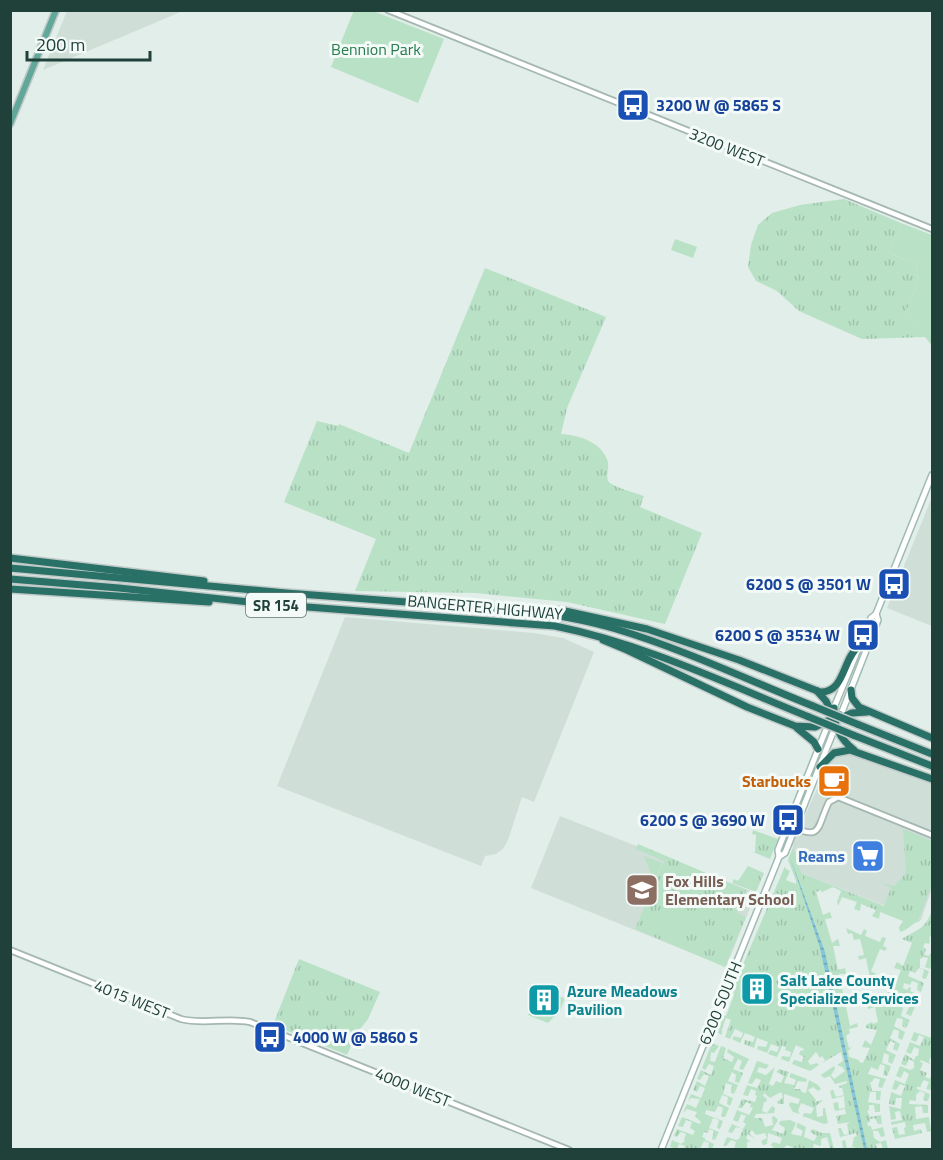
<svg xmlns="http://www.w3.org/2000/svg" width="943" height="1160" font-family="'Titillium Web',sans-serif">
<style>
.built{fill:#d0ded8}
.grass{fill:url(#grass-tufts)}
.park{fill:#b9e1c6}
.water{fill:url(#water-rules)}
.lines{fill:none;stroke-linecap:round;stroke-linejoin:round}
.tertiary-casing{stroke:#a4b7b1;stroke-width:8}
.secondary-casing{stroke:#9fbbb3;stroke-width:8}
.primary-casing{stroke:#c1cac8;stroke-width:9}
.motorway-casing{stroke:#c1cac8;stroke-width:10}
.tertiary{stroke:#fff;stroke-width:4.5}
.secondary{stroke:#fff;stroke-width:5}
.primary{stroke:#62a89a;stroke-width:6}
.motorway{stroke:#297066;stroke-width:7}
.motorway-bridge-casing{stroke:#c1cac8;stroke-width:10;stroke-linecap:butt}
.motorway-bridge{stroke:#297066;stroke-width:7}
.labels{text-anchor:middle;dominant-baseline:central;stroke-width:6;stroke-linejoin:round;paint-order:stroke}
.shield{fill:#f3faf7;stroke:#5f7873;stroke-width:1.5}
.shield-label{font-size:15px;font-weight:bold;fill:#20413a}
.park-label{font-size:16px;fill:#267c4d;stroke:#f3faf7}
.transit-label{font-size:16px;font-weight:bold;fill:#164399;stroke:#f3faf7;text-anchor:end}
.street-label{font-size:16px;fill:#20413a;stroke:#f3faf7}
.food-label{font-size:16px;font-weight:bold;fill:#c56008;stroke:#f3faf7;text-anchor:end}
.shop-label{font-size:16px;font-weight:bold;fill:#366cbe;stroke:#f3faf7;text-anchor:end}
.education-label{font-size:16px;font-weight:bold;fill:#785e54;stroke:#f3faf7;text-anchor:start}
.culture-label{font-size:16px;font-weight:bold;fill:#0d838f;stroke:#f3faf7;text-anchor:start}
</style>
<defs>
<pattern id="grass-tufts" width="24" height="20" patternUnits="userSpaceOnUse" patternTransform="scale(1.5)"><rect width="24" height="20" fill="#b9e1c6"/><path d="M3 7l-1-3M5 7V3M7 7l1-3M15 17l-1-3M17 17v-4M19 17l1-3" fill="none" stroke="#9fc2ab"/></pattern>
<pattern id="water-rules" width="6" height="5" patternUnits="userSpaceOnUse" patternTransform="scale(1.5)"><rect width="6" height="5" fill="#85c6d8"/><path d="M0 2.5h6" fill="none" stroke="#6ca2b0"/></pattern>
</defs>
<rect width="100%" height="100%" fill="#e2eee9"/>
<!-- built -->
<g class="built">
<polygon points="67,11 67,10 183,11 43,70"/>
<polygon points="932,497 932,626 887,608"/>
<polygon points="345,617 534,633 563,638 594,652 534,802 522,797 508,840 503,849 496,854 485,856 481,866 277,786"/>
<polygon points="846,753 932,784 932,888 921,920 801,873 792,845 827,766 833,758"/>
<polygon points="560,816 756,893 726,967 531,888"/>
</g>
<!-- grass -->
<g class="grass">
<polygon points="844,199 901,223 889,253 916,264 918,281 906,312 926,337 862,339 799,311 777,291 756,281 748,267 751,245 758,225 772,213 800,205"/>
<path d="M485,268L606,317L567,408L561,434C579,435 602,442 608,462C609,468 606,476 608,481C612,487 636,493 644,496L640,507L702,533L665,624L567,602L475,593L355,591L376,539L284,502L317,421L338,426L339,424L409,453Z"/>
<path d="M903,829L932,841V884L919,919L920,921C912,923 908,930 900,932L899,927L903,921L880,912L879,919L872,916L876,910L861,904L860,911L854,909L857,902L842,897L838,906L837,902L841,891L833,887L822,892L821,890L816,892L823,915L830,912L832,918L825,919L832,943L838,939L840,946H833L838,970L845,968L846,974H839L844,998L851,996L852,1002H845L850,1026L857,1023L858,1027L849,1029L850,1033L846,1036L849,1048L852,1047L848,1051L849,1057L859,1060V1062L863,1063L870,1048L862,1047L865,1040L871,1045L877,1030L866,1028V1025L872,1022L873,1024L878,1022L875,1007L868,1009L865,999L868,997L871,1004L891,990L886,985L889,981L890,983L895,985L901,970L894,968L897,962L903,966L912,943L902,939C919,928 925,930 932,910V934L929,938L930,939L929,944L925,943L923,947L926,949L924,955L929,956L932,951V963L930,969L925,967L928,958L923,957L920,959V968L929,971L926,979L922,978L924,970L919,968L915,973L910,971L908,976L924,983L921,992L917,990L918,983L912,981L910,985L904,983L903,988L907,990L909,987L911,988L910,991L919,995L916,1004L912,1003L914,995L909,993L905,999V1004L915,1007L911,1016L906,1014L909,1007L904,1005L900,1006L903,1008L901,1016L910,1020L906,1028L902,1026L903,1019L897,1018L894,1026L905,1032L902,1040L898,1038L899,1031L894,1029L890,1038L900,1044L897,1051L893,1049L895,1043L890,1041L886,1050L896,1055L892,1064L888,1062L889,1055L884,1053L882,1063L891,1066L887,1076L883,1075L885,1066L880,1064L878,1070L871,1067L868,1074L886,1079L882,1088L878,1087L880,1079L874,1078L872,1082H870L872,1091H881L880,1100H876V1092H870L868,1102L880,1104V1112H875L874,1105H869V1110L867,1111L870,1117L881,1115L882,1124H878L875,1118L870,1119V1122L867,1123L868,1126H871L872,1130L883,1127L885,1136L881,1137L878,1131H873L874,1138L880,1142L886,1140L888,1149H883L881,1143L876,1144L877,1149H855L854,1147L843,1149L842,1141L845,1140L847,1148L852,1147L854,1137L857,1136L856,1133L840,1137L838,1128H841L844,1135L849,1134L847,1124L850,1122L838,1124L836,1116L846,1114L845,1109L835,1111L833,1103L838,1102L839,1109L845,1108L844,1096L832,1099L830,1091L833,1090L836,1097L844,1095L842,1088H840L839,1086L847,1083V1081L835,1084L830,1076L824,1078L821,1075L834,1066L835,1069L831,1075L834,1079L845,1071L842,1067L837,1065L843,1061L841,1052L822,1063L825,1060L822,1056L820,1058L816,1052L808,1061L810,1065L817,1063L819,1065L810,1071L792,1064L794,1060L802,1062L804,1057L799,1054L801,1050L803,1051L804,1049L796,1045L789,1062L781,1059L782,1056L790,1057L791,1052L785,1050L786,1047L782,1046L777,1057L768,1054L770,1050L777,1052L779,1047L771,1044L767,1053L757,1049L758,1046L766,1047L768,1042L757,1038L754,1048L744,1044L745,1040L753,1042L755,1037L745,1033L740,1043L732,1039L734,1036L741,1038L743,1033L735,1029L730,1039L725,1037L731,1020L726,1018L722,1029V1035L716,1032L723,1015L726,1016L734,995L733,988L785,866L786,869L790,871L786,880L796,884V880L788,860L793,848L801,873L884,906L891,888L881,883L894,886L906,873Z"/>
<polygon points="753,830 778,839 770,859 753,852 755,852 756,835 752,834"/>
<polygon points="638,844 746,890 737,913 746,917 725,967 635,929 664,861 636,849"/>
<polygon points="748,866 764,873 756,892 732,883 734,879 738,881"/>
<polygon points="299,959 380,992 368,1019 357,1033 347,1055 273,1025"/>
<polygon points="914,1032 932,1038 932,1058 930,1058 929,1061 930,1064 921,1060 920,1062 923,1063 920,1070 927,1073 925,1077 930,1079 932,1073 931,1090 926,1089 929,1082 924,1080 921,1084 921,1087 917,1087 917,1089 930,1094 928,1101 923,1100 925,1093 920,1091 916,1095 916,1101 910,1100 909,1104 928,1105 928,1113 923,1113 922,1106 915,1107 916,1119 929,1117 931,1131 927,1132 925,1123 913,1125 914,1131 921,1129 922,1133 895,1139 892,1128 897,1127 899,1135 905,1134 904,1128 906,1127 905,1122 891,1125 891,1122 902,1120 900,1111 895,1112 896,1119 891,1120 889,1106 901,1109 902,1098 896,1098 895,1105 889,1104 891,1092 901,1096 905,1086 900,1084 896,1090 892,1089 895,1080 905,1084 909,1074 904,1071 901,1078 896,1076 900,1066 910,1070 914,1068 914,1062 909,1059 906,1066 901,1064 905,1054 914,1060 916,1056 918,1056 919,1049 914,1047 911,1054 906,1052 910,1042 920,1046 924,1037 919,1035 916,1042 911,1040"/>
<polygon points="712,1043 719,1046 714,1053 711,1052 710,1061 715,1062 721,1046 726,1048 723,1058 732,1062 734,1057 727,1052 728,1049 749,1059 743,1070 739,1069 742,1061 738,1059 733,1069 743,1073 739,1083 735,1082 736,1075 732,1072 728,1081 738,1085 734,1094 731,1093 732,1085 726,1083 723,1094 733,1098 730,1106 727,1104 728,1097 722,1095 719,1103 729,1108 725,1117 721,1116 723,1108 718,1106 715,1112 706,1110 705,1114 723,1121 720,1129 717,1128 719,1120 713,1118 709,1128 719,1132 715,1140 712,1139 714,1131 709,1129 708,1133 704,1132 702,1137 705,1138 705,1140 714,1144 712,1149 708,1149 709,1143 704,1141 700,1149 684,1149 685,1146 679,1144 677,1149 670,1147 672,1140 681,1144 685,1141 684,1140 686,1134 681,1132 677,1137 674,1136 677,1129 693,1135 695,1131 690,1128 692,1122 686,1120 683,1127 678,1126 682,1117 700,1124 701,1122 695,1116 697,1112 687,1109 683,1113 687,1104 696,1108 700,1099 691,1098 688,1102 691,1094 701,1098 705,1088 700,1086 697,1092 693,1090 697,1081 705,1086 709,1076 704,1074 700,1080 697,1079 701,1070 711,1075 714,1066 709,1064 705,1070 702,1068"/>
<polygon points="757,1061 769,1065 766,1069 759,1067 757,1072 766,1075 775,1067 769,1084 773,1086 776,1081 781,1083 784,1076 777,1072 779,1069 789,1072 784,1083 794,1085 796,1080 789,1077 791,1073 807,1079 806,1082 798,1081 794,1089 800,1089 802,1092 806,1093 809,1080 818,1085 821,1089 818,1091 813,1087 808,1090 816,1100 814,1102 823,1100 816,1106 817,1117 823,1116 823,1108 825,1108 828,1123 824,1124 803,1116 804,1113 811,1114 814,1108 801,1103 798,1111 800,1114 793,1112 789,1105 790,1102 798,1104 800,1099 784,1094 784,1104 779,1104 777,1102 783,1097 781,1092 770,1098 764,1093 763,1096 767,1099 766,1102 764,1102 762,1111 767,1113 772,1106 775,1108 774,1113 756,1114 754,1118 762,1118 765,1127 773,1125 772,1117 774,1116 778,1120 772,1130 783,1134 785,1128 779,1124 780,1121 790,1120 796,1123 791,1134 801,1136 803,1131 796,1127 798,1123 806,1127 804,1137 814,1141 817,1136 810,1132 812,1129 822,1133 830,1133 834,1149 830,1148 827,1137 821,1139 821,1146 814,1144 813,1148 816,1149 796,1149 787,1145 783,1149 775,1149 771,1145 773,1142 780,1144 782,1138 768,1133 767,1144 763,1145 761,1141 767,1138 765,1133 756,1135 752,1130 749,1133 756,1140 748,1134 746,1138 750,1142 747,1142 747,1149 734,1149 736,1142 731,1140 726,1146 723,1146 727,1137 736,1140 739,1139 743,1129 736,1127 732,1133 728,1132 732,1124 743,1129 746,1124 743,1122 746,1116 741,1114 738,1122 733,1120 737,1110 749,1115 753,1108 750,1107 751,1104 746,1102 742,1108 738,1108 742,1099 755,1102 757,1096 755,1095 756,1091 751,1089 748,1096 743,1095 747,1085 757,1088 761,1080 756,1078 752,1084 748,1083"/>
</g>
<!-- park -->
<g class="park">
<polygon points="354,10 373,11 444,39 418,103 331,67"/>
<polygon points="901,223 932,235 932,346 906,312 918,281 916,264 889,253"/>
<polygon points="675,239 697,247 693,258 671,250"/>
<path d="M793,848L826,949L868,1149H862C842,1052 826,951 788,860Z"/>
<polygon points="644,856 662,863 657,876 651,874"/>
<polygon points="685,881 702,888 695,905 678,898"/>
<polygon points="671,911 687,918 680,935 664,928"/>
<polygon points="846,928 861,935 864,929 867,931 865,936 880,942 882,937 886,938 883,946 887,948 885,951 880,949 871,971 876,974 870,978 866,958 859,960 858,956 864,955 860,939 854,940 852,933 848,934"/>
<polygon points="540,990 565,998 560,1011 548,1023 528,1015"/>
</g>
<!-- water -->
<polygon class="water" points="790,857 825,952 867,1149 864,1149 820,948"/>
<g class="lines">
<!-- tertiary casing -->
<g class="tertiary-casing">
<g id="tertiary">
<polyline points="388,10 932,229"/>
<path d="M788,825C823,842 816,828 829,802L838,797L932,835"/>
<path d="M10,950L181,1019C204,1025 227,1017 250,1022L569,1150"/>
</g>
</g>
<!-- secondary casing -->
<g class="secondary-casing">
<g id="secondary">
<polyline points="833,710 871,618 876,614"/>
<polyline points="840,717 878,620 876,614 932,475"/>
<polyline points="779,857 785,853 836,725"/>
<polyline points="661,1150 779,857 778,850 829,722"/>
</g>
</g>
<!-- primary casing -->
<g class="primary-casing">
<polyline id="primary" points="10,124 56,10"/>
</g>
<!-- motorway casing -->
<g class="motorway-casing">
<g id="motorway">
<polyline points="10,558 204,581"/>
<path d="M10,568L286,593L526,611C556,615 587,620 616,629C683,649 748,680 813,706"/>
<path d="M10,579L119,588L268,604L555,626C644,644 725,683 809,717"/>
<polyline points="10,589 209,602"/>
<path d="M534,609L565,611L647,629L739,660L820,692C845,693 842,659 859,646"/>
<polyline points="603,640 627,650 747,707 795,726 815,727 840,715"/>
<polyline points="851,690 852,698 859,707 932,738"/>
<polyline points="817,691 826,701 832,714"/>
<path d="M834,708C833,726 840,739 854,750"/>
<polyline points="838,719 852,713 867,712"/>
<polyline points="857,724 932,754"/>
<polyline points="797,728 814,742 818,749"/>
<polyline points="853,735 932,766"/>
<polyline points="820,767 834,753 850,750 932,779"/>
</g>
</g>
<!-- tertiary -->
<use href="#tertiary" class="tertiary"/>
<!-- secondary -->
<use href="#secondary" class="secondary"/>
<!-- primary -->
<use href="#primary" class="primary"/>
<!-- motorway -->
<use href="#motorway" class="motorway"/>
<!-- motorway-bridge casing -->
<g class="motorway-bridge-casing">
<g id="motorway-bridge">
<polyline points="813,706 857,724"/>
<polyline points="809,717 853,735"/>
</g>
</g>
<!-- motorway-bridge -->
<use href="#motorway-bridge" class="motorway-bridge"/>
</g>
<!-- icons -->
<defs>
<g id="bus-square" transform="scale(1.725)"><rect x="-9" y="-9" width="18" height="18" rx="4" fill="#1a4fb4" stroke="#f3faf7"/><path d="M-5-6H5V4H4V6H2V4H-2V6H-4V4H-5ZM-3.5-4V0h7V-4ZM-3.5 1.2v1.5H-2V1.2ZM2 1.2v1.5H3.5V1.2Z" fill="#fff"/></g>
<g id="cafe-square" transform="scale(1.725)"><rect x="-9" y="-9" width="18" height="18" rx="4" fill="#e8710a" stroke="#f3faf7"/><path d="M-5.5-4.5H6V0H3Q3 3.5 0 3.5H-2.5Q-5.5 3.5-5.5 0ZM3-3.2v2h1.7v-2ZM-6 4.5H4V6H-6Z" fill="#fff"/></g>
<g id="supermarket-square" transform="scale(1.725)"><rect x="-9" y="-9" width="18" height="18" rx="4" fill="#3f7fe0" stroke="#f3faf7"/><path d="M-6-5.5h2.5l.6 2H6L4.5 2H-2.5L-4.4-4H-6ZM-1.5 3.2a1.3 1.3 0 1 0 .1 0ZM3 3.2a1.3 1.3 0 1 0 .1 0Z" fill="#fff"/></g>
<g id="school-square" transform="scale(1.725)"><rect x="-9" y="-9" width="18" height="18" rx="4" fill="#8d6e63" stroke="#f3faf7"/><path d="M0-5L7-2L0 1L-7-2ZM-4 1L0 2.5L4 1V4Q0 6-4 4Z" fill="#fff"/></g>
<g id="building-square" transform="scale(1.725)"><rect x="-9" y="-9" width="18" height="18" rx="4" fill="#0f9aa8" stroke="#f3faf7"/><path d="M-4-6H4V6H1V3H-1V6H-4ZM-2.5-4.3h1.7v1.8h-1.7ZM.8-4.3h1.7v1.8H.8ZM-2.5-1h1.7V.8h-1.7ZM.8-1h1.7V.8H.8Z" fill="#fff"/></g>
</defs>
<g fill-rule="evenodd">
<use href="#bus-square" x="633" y="105"/>
<use href="#bus-square" x="894" y="584"/>
<use href="#bus-square" x="863" y="635"/>
<use href="#cafe-square" x="834" y="781"/>
<use href="#bus-square" x="788" y="820"/>
<use href="#supermarket-square" x="868" y="856"/>
<use href="#school-square" x="642" y="890"/>
<use href="#building-square" x="757" y="989"/>
<use href="#building-square" x="544" y="1000"/>
<use href="#bus-square" x="270" y="1037"/>
</g>
<g class="labels">
<!-- shield labels -->
<rect class="shield" x="246" y="593" width="60" height="24" rx="4.5"/>
<g class="shield-label">
<text x="276" y="605">SR 154</text>
</g>
<!-- park labels -->
<g class="park-label">
<text x="376" y="49">Bennion Park</text>
</g>
<!-- transit labels -->
<g class="transit-label">
<text x="656" y="105" text-anchor="start">3200 W @ 5865 S</text>
<text x="871" y="584">6200 S @ 3501 W</text>
<text x="840" y="635">6200 S @ 3534 W</text>
<text x="765" y="820">6200 S @ 3690 W</text>
<text x="293" y="1037" text-anchor="start">4000 W @ 5860 S</text>
</g>
<!-- street labels -->
<g class="street-label">
<text transform="translate(727 147) rotate(22)">3200 WEST</text>
<text transform="translate(485 607) rotate(5)">BANGERTER HIGHWAY</text>
<text transform="translate(132 999) rotate(22)">4015 WEST</text>
<text transform="translate(720 1003) rotate(-68)">6200 SOUTH</text>
<text transform="translate(413 1087) rotate(22)">4000 WEST</text>
</g>
<!-- food labels -->
<g class="food-label">
<text x="811" y="781">Starbucks</text>
</g>
<!-- shop labels -->
<g class="shop-label">
<text x="845" y="856">Reams</text>
</g>
<!-- education labels -->
<g class="education-label">
<text x="665" y="881">Fox Hills<tspan x="665" dy="18">Elementary School</tspan></text>
</g>
<!-- culture labels -->
<g class="culture-label">
<text x="780" y="980">Salt Lake County<tspan x="780" dy="18">Specialized Services</tspan></text>
<text x="567" y="991">Azure Meadows<tspan x="567" dy="18">Pavilion</tspan></text>
</g>
</g>
<!-- border -->
<rect width="943" height="1160" fill="none" stroke="#20413a" stroke-width="24"/>
<!-- scale -->
<path d="M27 51v9h123v-9" fill="none" stroke="#20413a" stroke-width="3"/>
<text x="36" y="51" font-size="18" fill="#20413a" stroke="#f3faf7" stroke-width="4.5" paint-order="stroke">200 m</text>
</svg>
